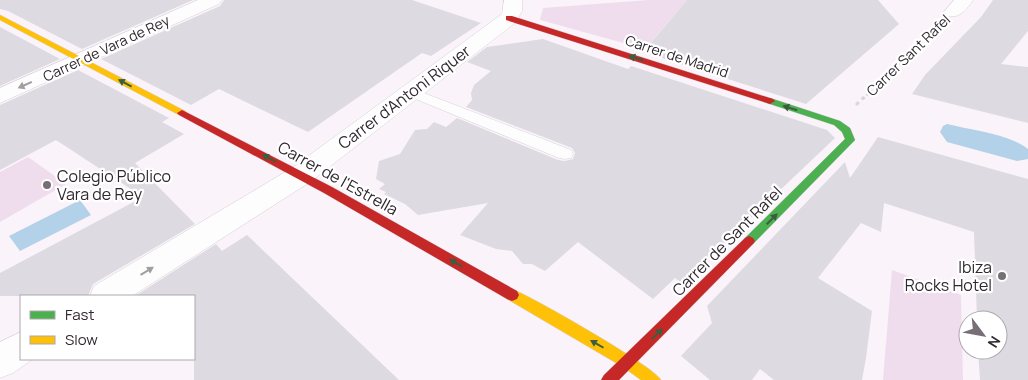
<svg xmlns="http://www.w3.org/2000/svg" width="1028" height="380" font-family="Manrope,sans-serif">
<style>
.green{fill:#efddee}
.water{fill:#b3d1e8}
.building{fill:#dddae1}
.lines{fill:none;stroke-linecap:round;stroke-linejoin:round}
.lane-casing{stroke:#d7d0d6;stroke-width:1}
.street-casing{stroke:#d7d0d6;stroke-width:1}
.fast-casing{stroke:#d7d0d6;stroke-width:1}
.slow-casing{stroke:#d7d0d6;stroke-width:1}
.jam-casing{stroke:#d7d0d6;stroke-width:1}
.path-far1{stroke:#dad7da;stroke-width:2.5;stroke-dasharray:2.5 2.5;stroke-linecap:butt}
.path{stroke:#dad7da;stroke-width:3;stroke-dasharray:4 4;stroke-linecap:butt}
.lane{fill:#fefdfe;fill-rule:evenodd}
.street{fill:#fefdfe;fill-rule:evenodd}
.fast{fill:#4caf50;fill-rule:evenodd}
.slow{fill:#ffc107;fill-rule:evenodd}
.jam{fill:#c62828;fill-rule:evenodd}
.oneway{fill:#3b5e3c}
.oneway2{fill:#a19da1}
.poi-dot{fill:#776f76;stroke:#fff;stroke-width:2}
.labels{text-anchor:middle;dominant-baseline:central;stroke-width:4.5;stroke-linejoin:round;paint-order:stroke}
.far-street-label{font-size:14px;fill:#30282f;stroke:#fff}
.street-label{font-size:16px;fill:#30282f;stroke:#fff}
.poi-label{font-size:16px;fill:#30282f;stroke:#fff;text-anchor:start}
</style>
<rect width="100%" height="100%" fill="#faf4fa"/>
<!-- green -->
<g class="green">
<polygon points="648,0 687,0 645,49 540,20 543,8"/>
<polygon points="28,157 66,184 0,222 0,172"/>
<polygon points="892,270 961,295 963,380 883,380"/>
</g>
<!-- water -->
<g class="water">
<path d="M947,124C971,130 1010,134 1028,149V159L1017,161L947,142L940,132L943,126Z"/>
<polygon points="80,200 91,215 20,251 9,236"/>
</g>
<!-- building -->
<g class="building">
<polygon points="0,0 193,0 82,49 8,11 0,9"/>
<polygon points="224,0 412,0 481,23 431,56 422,53 308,132 219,89 191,105 101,59 220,6"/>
<polygon points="687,0 878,0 899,24 806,104 643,52"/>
<polygon points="993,0 1028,0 1028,31 1001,64 1028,67 1028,123 912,94 925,75 981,17"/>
<polygon points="0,27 60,59 0,86"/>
<polygon points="543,39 628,69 631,66 827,130 835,138 682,283 675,278 653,299 578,242 545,271 532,264 523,264 512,251 496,249 460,235 488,203 418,215 405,204 384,194 386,192 379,189 385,184 376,179 379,161 400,154 415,130 427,129 434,122 446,127 457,118 558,160 565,161 573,159 575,153 572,148 466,107 472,100 471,93 474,85 491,71 467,62 487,47"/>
<polygon points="78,70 169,118 162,122 184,134 135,163 195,224 93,284 88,296 0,296 0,273 143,197 56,140 0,170 0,105"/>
<polygon points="878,137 1028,179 1028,380 980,380 978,350 998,350 998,320 977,320 974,232 884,203 881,232 861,223 818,278 872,311 866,358 862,380 774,380 760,369 752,380 710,380 681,356 712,323 707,306 845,162 850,178"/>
<polygon points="247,235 399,380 194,380 194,296 135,296 216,244 222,251"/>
</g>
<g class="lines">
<!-- lane casing -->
<g class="lane-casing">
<polygon id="lane" points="411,88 571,150 573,154 571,158 565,159 559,158 406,95 404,92 406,89"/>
</g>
<!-- street casing -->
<g class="street-casing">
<g id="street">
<polygon points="198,0 222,0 219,4 0,103 0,88"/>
<polygon points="504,0 522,0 522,11 516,22 310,182 132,296 90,296 94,286 292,168 502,14"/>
<path d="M954,0H973C966,10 960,19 946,16L944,12Z"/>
<polygon points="21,332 21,359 33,359 13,373 0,378 0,342"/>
</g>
</g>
<!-- fast casing -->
<g class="fast-casing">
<polygon id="fast" points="770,98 840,121 850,128 855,140 753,244 745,244 743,241 745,238 845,139 842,132 834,125 767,103 765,101"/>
</g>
<!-- slow casing -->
<g class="slow-casing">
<g id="slow">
<polygon points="0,15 185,111 187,113 185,115 179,115 0,20"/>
<path d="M512,289C531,296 655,367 661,380H641L623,367L507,299L505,295L507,291Z"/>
</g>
</g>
<!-- jam casing -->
<g class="jam-casing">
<g id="jam">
<polygon points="506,16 512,16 773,99 775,101 770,104 767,103 506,20"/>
<polygon points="182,110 332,187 517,291 519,295 517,299 512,301 507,299 324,193 179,115 177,113"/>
<polygon points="749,236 753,238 755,241 753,244 619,380 601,380 604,375 745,238"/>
</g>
</g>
<!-- path-far1 -->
<polyline class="path-far1" points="863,99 938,26"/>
<!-- path -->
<polyline class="path" points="856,105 864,97"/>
<!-- lane -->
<use href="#lane" class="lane"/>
<!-- street -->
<use href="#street" class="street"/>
<!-- fast -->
<use href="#fast" class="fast"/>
<!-- slow -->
<use href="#slow" class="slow"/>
<!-- jam -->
<use href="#jam" class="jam"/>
</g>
<!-- one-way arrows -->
<defs><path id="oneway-solid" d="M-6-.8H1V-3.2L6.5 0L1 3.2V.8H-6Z" transform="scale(1.25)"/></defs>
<g class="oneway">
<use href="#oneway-solid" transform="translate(636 58) rotate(-162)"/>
<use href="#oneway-solid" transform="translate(125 83) rotate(-152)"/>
<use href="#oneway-solid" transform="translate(790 108) rotate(-162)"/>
<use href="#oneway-solid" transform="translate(269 158) rotate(-152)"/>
<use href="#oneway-solid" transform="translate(772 219) rotate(-45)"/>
<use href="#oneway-solid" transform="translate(456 263) rotate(-150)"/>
<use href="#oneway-solid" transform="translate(657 334) rotate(-44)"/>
<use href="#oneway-solid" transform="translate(597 344) rotate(-150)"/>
</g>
<g class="oneway2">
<use href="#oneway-solid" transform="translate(25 85) rotate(156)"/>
<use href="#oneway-solid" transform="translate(147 271) rotate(-31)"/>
</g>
<!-- markers -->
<g class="poi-dot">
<circle cx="47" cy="185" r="5"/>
<circle cx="1002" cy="276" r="5"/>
</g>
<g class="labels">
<!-- far-street labels -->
<g class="far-street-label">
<text transform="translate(106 48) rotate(-25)">Carrer de Vara de Rey</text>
<text transform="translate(908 55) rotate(-44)">Carrer Sant Rafel</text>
<text transform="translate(677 56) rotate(18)">Carrer de Madrid</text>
</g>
<!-- street labels -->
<g class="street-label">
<text transform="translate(404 97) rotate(-37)">Carrer d'Antoni Riquer</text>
<text transform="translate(338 178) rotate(29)">Carrer de l'Estrella</text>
<text transform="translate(727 241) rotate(-45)">Carrer de Sant Rafel</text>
</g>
<!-- poi labels -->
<g class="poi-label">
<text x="57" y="176">Colegio Público<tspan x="57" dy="18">Vara de Rey</tspan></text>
<text x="992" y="267" text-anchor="end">Ibiza<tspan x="992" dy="18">Rocks Hotel</tspan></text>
</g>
</g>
<!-- legend -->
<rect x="20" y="295" width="175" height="65" fill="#ffffff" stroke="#aca9ac"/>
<rect x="30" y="311" width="25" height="8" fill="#4caf50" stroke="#aca9ac"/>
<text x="65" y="320" font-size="15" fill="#30282f">Fast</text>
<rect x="30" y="336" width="25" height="8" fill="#ffc107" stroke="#aca9ac"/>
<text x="65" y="345" font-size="15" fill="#30282f">Slow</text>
<!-- north arrow -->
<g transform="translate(983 335) rotate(122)"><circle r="24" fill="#ffffff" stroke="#aca9ac"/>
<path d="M0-4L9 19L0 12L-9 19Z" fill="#776f76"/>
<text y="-8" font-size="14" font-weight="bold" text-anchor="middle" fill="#30282f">N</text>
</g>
</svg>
